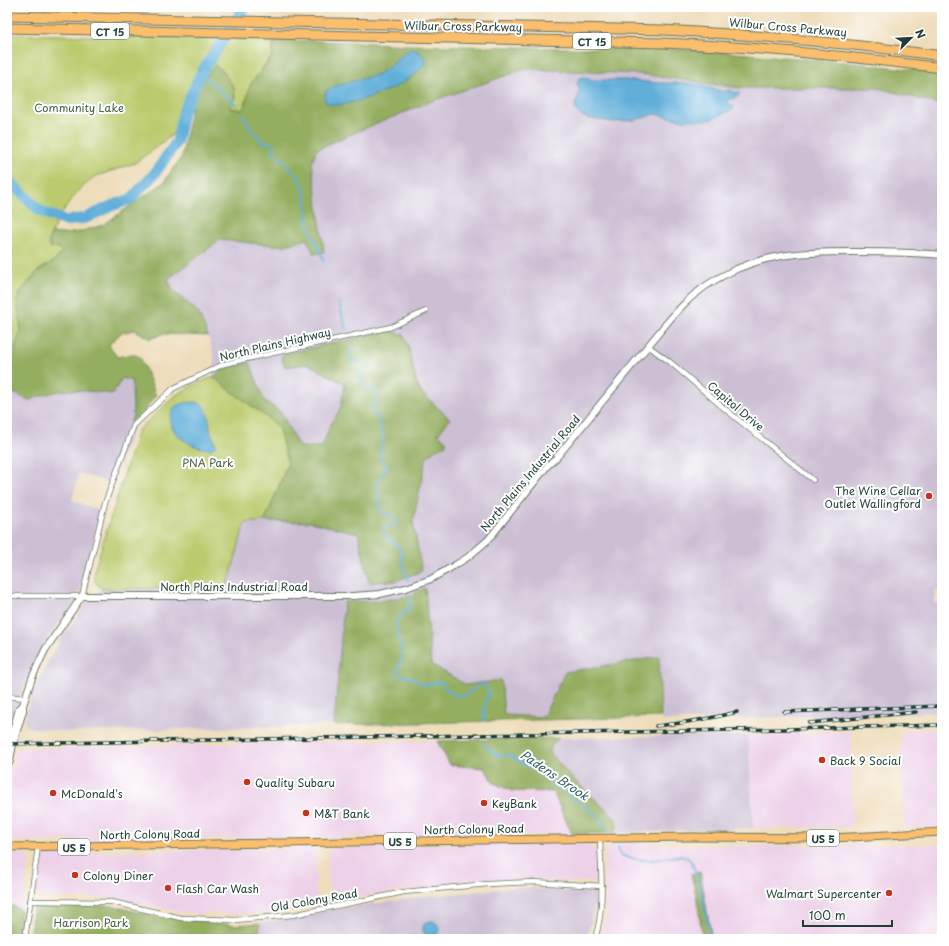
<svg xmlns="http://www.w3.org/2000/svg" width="949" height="946" font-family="'Playpen Sans',sans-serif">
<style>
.built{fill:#edd1e9}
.industrial{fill:#ccbfd4}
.green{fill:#bbca6c;stroke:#6d8450}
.forest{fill:#94ae60;stroke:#5a764a}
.water{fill:#5faed9;stroke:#3f7686}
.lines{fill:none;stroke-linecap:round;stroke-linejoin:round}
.stream{stroke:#5faed9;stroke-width:2}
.river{stroke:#5faed9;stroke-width:11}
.minor-casing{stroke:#677563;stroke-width:6}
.tertiary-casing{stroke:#677563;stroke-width:8}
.primary-casing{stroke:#677563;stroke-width:9}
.motorway-casing{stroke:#677563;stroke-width:11}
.minor{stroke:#fff;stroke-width:4.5}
.tertiary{stroke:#fff;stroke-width:6}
.primary{stroke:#fabe6d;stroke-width:7}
.motorway{stroke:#fabe6d;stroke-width:9}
.rail-casing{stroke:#1f3d34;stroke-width:3.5}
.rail{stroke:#fff;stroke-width:2;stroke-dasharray:6;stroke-linecap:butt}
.poi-dot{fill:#c8321e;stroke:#fff;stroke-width:1.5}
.labels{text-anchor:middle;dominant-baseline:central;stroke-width:4;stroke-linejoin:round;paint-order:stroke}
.shield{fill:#fff;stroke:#627771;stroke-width:1}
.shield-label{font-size:10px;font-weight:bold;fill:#1f3d34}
.street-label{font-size:11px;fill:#1f3d34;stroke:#fff}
.park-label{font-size:11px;fill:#466042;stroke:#fff}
.poi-label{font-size:11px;fill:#1f3d34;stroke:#fff;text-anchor:start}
.water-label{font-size:12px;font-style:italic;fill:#325f66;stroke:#fff}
</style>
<rect width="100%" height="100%" fill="#fff"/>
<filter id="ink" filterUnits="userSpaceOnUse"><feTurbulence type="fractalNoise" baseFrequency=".025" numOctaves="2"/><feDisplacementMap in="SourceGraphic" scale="8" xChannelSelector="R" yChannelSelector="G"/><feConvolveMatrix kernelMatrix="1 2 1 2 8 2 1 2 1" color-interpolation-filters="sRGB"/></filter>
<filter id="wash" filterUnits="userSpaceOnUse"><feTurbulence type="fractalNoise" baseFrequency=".012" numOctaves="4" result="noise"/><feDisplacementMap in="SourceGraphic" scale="16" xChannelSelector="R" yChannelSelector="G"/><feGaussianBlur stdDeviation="0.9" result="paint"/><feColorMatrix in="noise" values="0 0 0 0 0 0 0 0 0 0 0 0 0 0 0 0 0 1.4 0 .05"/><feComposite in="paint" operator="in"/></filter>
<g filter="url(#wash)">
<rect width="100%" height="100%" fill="#edb"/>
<!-- built -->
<g class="built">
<polygon points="942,729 942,826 904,828 901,734 904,731"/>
<polygon points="851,731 853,821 849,827 753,828 748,735"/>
<polygon points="437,741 450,765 484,767 494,783 512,791 553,792 572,834 7,841 7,787 15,753 18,749 325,742"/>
<polygon points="513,843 587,844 596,851 597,854 596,882 513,880 413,889 373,895 339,902 329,892 327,864 330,848"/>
<polygon points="630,843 696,846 942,845 942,939 712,939 700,872 691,874 696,894 702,933 701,939 600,939 606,915 604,855 606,850 610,846 614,844"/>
<polygon points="307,848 314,849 316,853 316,893 322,904 320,906 273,913 236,914 205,913 200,914 181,912 112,898 43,898 37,894 41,857 42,854 46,853"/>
<polygon points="7,854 22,854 26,855 29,859 21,910 13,906 7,907"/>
</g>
<!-- industrial -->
<g class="industrial">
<polygon points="525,69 640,74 740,88 878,88 942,105 942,588 935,591 935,603 942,603 942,712 661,721 658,657 565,672 543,717 504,715 501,680 466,685 431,664 424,588 408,596 380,601 344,602 334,725 70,732 32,728 24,724 31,695 59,641 88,601 102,589 227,588 245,523 278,426 213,377 214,356 208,336 198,312 173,291 168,279 220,240 283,246 307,239 324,252 312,163 315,150 339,139 432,101"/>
<polygon points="122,378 132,381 133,416 131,422 137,420 110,483 79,473 72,500 101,511 82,586 75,602 47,638 22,690 9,734 7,734 7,390 29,400 46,394 60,391 85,391 113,394"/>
<polygon points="748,735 753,828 613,833 617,828 570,776 550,753 551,746 559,738"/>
<polygon points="519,887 595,893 596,902 587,939 258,939 260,923 350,907 430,896"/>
</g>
<!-- green -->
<g class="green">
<polygon points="7,34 274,40 272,57 262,68 242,111 229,108 235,97 215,66 191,97 184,119 171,136 135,163 94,177 78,191 58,218 49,240 49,247 59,248 63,251 56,260 38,271 22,290 17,300 21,331 13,352 7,358"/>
<path d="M213,377L278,426L288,463L265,521L245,523L227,588L102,589C93,581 94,580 95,568L138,430L176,395L195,384Z"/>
</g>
<!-- forest -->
<g class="forest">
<path d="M274,40L356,42L404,45L567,48H652L722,52L844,62L915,70L942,74V105L878,88H740L640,74L525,69L432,101L339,139L316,150L312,163L324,252L314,254L307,239L283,246L220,240L168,279L173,291L198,312L208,336L162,334L150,339L135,330L121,333L109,345L117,357L132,354L140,357L146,371L156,395L137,420L130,422L133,416L132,381L122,378L113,394C97,392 76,389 60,391C49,393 39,396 29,400L7,390V358L13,352L21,331L17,300L22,290L38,271L56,260L62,251L59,248L49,247V240L52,233L63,234L78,232L103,225L163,183L182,156L194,92L215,65L223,71L234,88L235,97L230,108L242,110L245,106L250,85L272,57Z"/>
<polygon points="390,330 404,335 409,348 416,381 420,391 436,406 450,419 438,434 446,441 446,445 434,450 426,459 413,522 422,571 396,581 369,582 358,533 310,522 265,521 288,463 278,426 213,377 225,368 250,363 264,400 281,413 299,447 322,447 330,426 341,407 345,384 308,364 285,367 281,356 289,353"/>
<polygon points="425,588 431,664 466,685 501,680 504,715 543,717 565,672 659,657 661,717 334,725 344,602 380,601 408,596"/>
<polygon points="559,738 551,746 550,753 570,776 616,819 617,828 613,833 572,834 553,792 512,791 494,783 484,768 450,765 437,741"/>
<polygon points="700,872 712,939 701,939 702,933 696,894 691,874"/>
<polygon points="34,905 112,906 154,916 235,925 260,923 258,939 29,939"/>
<polygon points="13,906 21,910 19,939 7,939 7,907"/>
</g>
<!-- water -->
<g class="water">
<path d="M411,49C420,51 426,56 426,64C418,72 409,79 399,85C385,92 349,106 334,105C330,104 327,103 325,102V94L327,90L338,85L376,75L388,68L397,60L400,56Z"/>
<polygon points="584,77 594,80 626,80 659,83 684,83 698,85 724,92 728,90 740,94 737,97 727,100 729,104 734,106 733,110 725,113 712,119 707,120 683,120 655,114 635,120 615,122 590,119 580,115 576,110 575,104 579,94 579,88 577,84 579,78"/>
<path d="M193,402C211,403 208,421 211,433C213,437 215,441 216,446L211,449C208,448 205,449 202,448C187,445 167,432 171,415C172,411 174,406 178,405C183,403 189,402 193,402Z"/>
<circle cx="431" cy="929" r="8"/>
</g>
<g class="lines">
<!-- stream -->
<g class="stream">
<polyline points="201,73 236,105"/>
<polyline points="241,113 249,124 251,130 257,135 261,141 272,144 274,151 273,153 277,157 283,159 290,169 300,179 304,189 309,227 324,261"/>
<polyline points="339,303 346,329"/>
<path d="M349,346C354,354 349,356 352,362L364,364V369L362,371L360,378C363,386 366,387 373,389C379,396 376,402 373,410L377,415L383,438L380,456C381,460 385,462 387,467L376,485L379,497V506L383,512L387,516H392L397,520V523L395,526C390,526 384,524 384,532C384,542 396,541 400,549C402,554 402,560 403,565C404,570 406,575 408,580"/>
<path d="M411,598L408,612C388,614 401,643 402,654C402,657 401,661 400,664C398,668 397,668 397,672L399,675L401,676L412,678L424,685L441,682C446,688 453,698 462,696C467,695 475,688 479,685C486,683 488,689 489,694C484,702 484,712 484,721"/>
<polyline points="484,744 494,753 501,756 509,755 532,769 573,799 588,808 598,817 604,824 608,832"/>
<path d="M618,847C619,849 619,851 620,853C623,859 645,860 652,860C662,859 680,853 689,859C696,864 710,928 709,939"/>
</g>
<!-- river -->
<polyline class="river" points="7,179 40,211 65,221 86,218 111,206 131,199 155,173 177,141 183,112 201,73 238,17 245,7"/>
</g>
</g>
<g filter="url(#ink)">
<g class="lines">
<!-- minor casing -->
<g class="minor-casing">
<g id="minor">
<polyline points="648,346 670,362 725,409 813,480"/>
<polyline points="7,596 82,596 105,503 134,425 174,388 224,364 391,327 426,311"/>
<polyline points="7,696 25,698"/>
<polyline points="30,901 112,902 181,918 235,920 293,915 404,892 488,884 533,882 602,886"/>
<polyline points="25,939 38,847"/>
<path d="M595,939C605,907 601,872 600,838"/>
</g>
</g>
<!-- tertiary casing -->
<g class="tertiary-casing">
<g id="tertiary">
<polyline points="7,751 19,709 23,705"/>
<path d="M7,765L10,761L13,744L23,711V705L32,678L45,650L82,596H353L380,594L406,588L431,579L457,564L468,557L488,540L548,465L556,458L666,324C672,317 678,310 684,304C710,278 746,262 781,256C805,252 830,252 854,252C884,252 912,252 942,255"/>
</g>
</g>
<!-- primary casing -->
<g class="primary-casing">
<polyline id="primary" points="7,847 690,837 832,838 942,832"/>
</g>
<!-- motorway casing -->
<g class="motorway-casing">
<g id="motorway">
<path d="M7,16L663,30C756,35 849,43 942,56"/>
<path d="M7,28L663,43C756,47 849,56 942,68"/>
</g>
</g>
<!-- minor -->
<use href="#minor" class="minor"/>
<!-- tertiary -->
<use href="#tertiary" class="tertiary"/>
<!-- primary -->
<use href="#primary" class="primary"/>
<!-- motorway -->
<use href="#motorway" class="motorway"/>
<!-- rail casing -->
<g class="rail-casing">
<g id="rail">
<polyline points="784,712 861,709 942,706"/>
<polyline points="809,723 916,712"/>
<path d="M656,726C684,723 709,719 737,712"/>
<polyline points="7,744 786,729 942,725"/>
</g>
</g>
<!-- rail -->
<use href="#rail" class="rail"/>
</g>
</g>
<!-- markers -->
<g class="poi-dot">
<circle cx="929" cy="496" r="4"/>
<circle cx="822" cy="760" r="4"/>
<circle cx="247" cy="782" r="4"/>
<circle cx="53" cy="793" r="4"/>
<circle cx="484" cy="803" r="4"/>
<circle cx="306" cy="813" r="4"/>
<circle cx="75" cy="875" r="4"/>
<circle cx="168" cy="888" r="4"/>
<circle cx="889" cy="893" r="4"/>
</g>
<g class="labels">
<!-- shield labels -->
<g class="shield">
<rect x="91" y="23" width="38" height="16" rx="3"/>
<rect x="573" y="33" width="38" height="16" rx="3"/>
<rect x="807" y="830" width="32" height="16" rx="3"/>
<rect x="384" y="833" width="32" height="16" rx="3"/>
<rect x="58" y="839" width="32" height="16" rx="3"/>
</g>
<g class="shield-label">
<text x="110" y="31">CT 15</text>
<text x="592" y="41">CT 15</text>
<text x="823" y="838">US 5</text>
<text x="400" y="841">US 5</text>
<text x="74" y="847">US 5</text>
</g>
<!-- street labels -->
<g class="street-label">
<text transform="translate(463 26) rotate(1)">Wilbur Cross Parkway</text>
<text transform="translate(788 27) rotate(5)">Wilbur Cross Parkway</text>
<text transform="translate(275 344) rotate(-13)">North Plains Highway</text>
<text transform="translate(736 406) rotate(40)">Capitol Drive</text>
<text transform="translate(530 473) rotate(-50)">North Plains Industrial Road</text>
<text x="234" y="586">North Plains Industrial Road</text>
<text transform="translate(474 829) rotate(-1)">North Colony Road</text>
<text transform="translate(150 834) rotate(-1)">North Colony Road</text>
<text transform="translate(314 900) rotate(-10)">Old Colony Road</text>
</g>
<!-- park labels -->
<g class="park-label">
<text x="79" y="107">Community Lake</text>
<text x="208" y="462">PNA Park</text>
<text x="91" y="922">Harrison Park</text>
</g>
<!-- poi labels -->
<g class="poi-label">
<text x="921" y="490" text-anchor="end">The Wine Cellar<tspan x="921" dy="13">Outlet Wallingford</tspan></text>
<text x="830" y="760">Back 9 Social</text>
<text x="255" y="782">Quality Subaru</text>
<text x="61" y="793">McDonald's</text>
<text x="492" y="803">KeyBank</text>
<text x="314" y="813">M&amp;T Bank</text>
<text x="83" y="875">Colony Diner</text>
<text x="176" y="888">Flash Car Wash</text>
<text x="881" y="893" text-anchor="end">Walmart Supercenter</text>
</g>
<!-- water labels -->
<g class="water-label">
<text transform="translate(555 775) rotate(34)">Padens Brook</text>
</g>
</g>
<!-- margin -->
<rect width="949" height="946" fill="none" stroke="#fff" stroke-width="24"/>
<!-- north arrow -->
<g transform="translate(911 38) rotate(66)" stroke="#ffffff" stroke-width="3" paint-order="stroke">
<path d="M0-3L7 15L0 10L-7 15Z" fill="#1f3d34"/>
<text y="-6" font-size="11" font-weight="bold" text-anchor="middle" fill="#1f3d34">N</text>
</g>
<!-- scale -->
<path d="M803 920v6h89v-6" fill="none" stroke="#1f3d34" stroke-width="2"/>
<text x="809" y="920" font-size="12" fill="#1f3d34" stroke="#ffffff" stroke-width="3" paint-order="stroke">100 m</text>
</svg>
